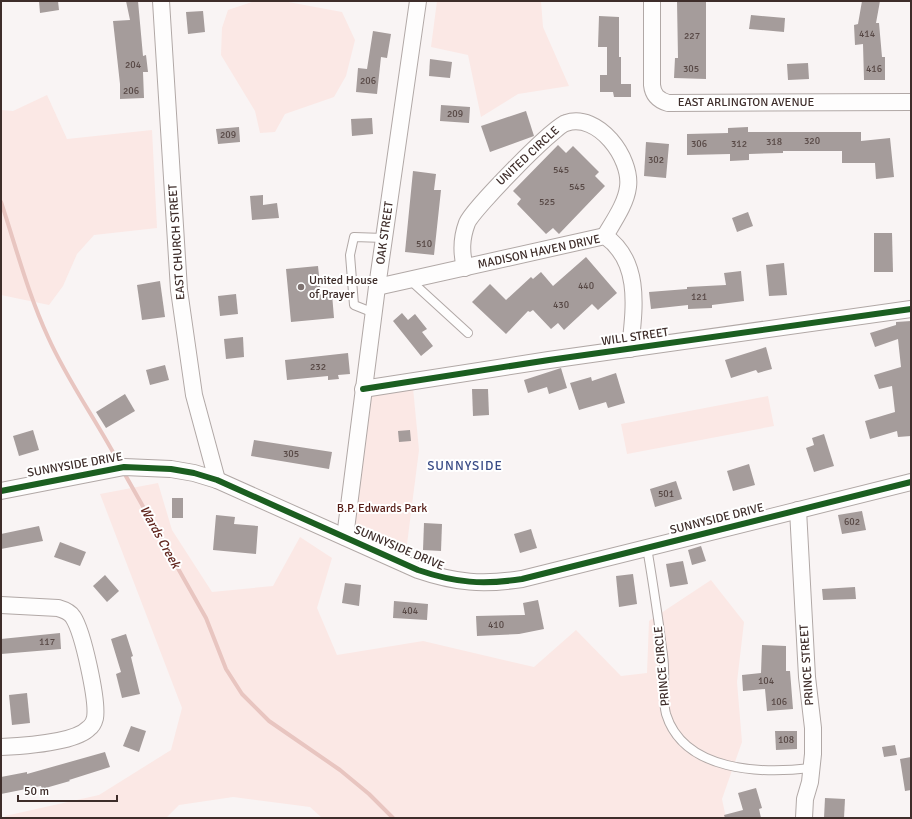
<svg xmlns="http://www.w3.org/2000/svg" width="912" height="819" font-family="Signika,sans-serif">
<style>
.green{fill:#fbe8e5}
.lines{fill:none;stroke-linecap:round;stroke-linejoin:round}
.stream{stroke:#e8c5c0;stroke-width:4}
.building{fill:#a59c9b}
.service-casing{stroke:#b1a8a6;stroke-width:10}
.minor-casing{stroke:#b1a8a6;stroke-width:18}
.service{stroke:#fefdfd;stroke-width:8}
.minor{stroke:#fefdfd;stroke-width:16}
.cycleway-casing{stroke:#fff;stroke-width:8}
.cycleway{stroke:#1b5e20;stroke-width:6}
.poi-dot{fill:#7f7371;stroke:#fff;stroke-width:1.5}
.labels{text-anchor:middle;dominant-baseline:central;stroke-width:4;stroke-linejoin:round;paint-order:stroke}
.number-label{font-size:10px;fill:#584946}
.street-label{font-size:12px;fill:#3e2d2a;stroke:#fff}
.poi-label{font-size:12px;fill:#3e2d2a;stroke:#fff;text-anchor:start}
.park-label{font-size:12px;fill:#551c15;stroke:#fff}
.neighbourhood-label{font-size:13px;letter-spacing:1px;fill:#394b86;stroke:#fff}
.water-label{font-size:13px;font-style:italic;fill:#60251d;stroke:#fff}
</style>
<rect width="100%" height="100%" fill="#f9f4f4"/>
<!-- green -->
<g class="green">
<polygon points="255,1 283,1 342,12 355,40 346,76 334,97 285,114 275,132 260,133 255,111 221,55 222,28 228,10"/>
<polygon points="437,1 541,1 543,27 569,86 518,94 481,117 468,55 431,47"/>
<polygon points="47,95 67,139 152,130 157,228 94,235 77,254 63,286 49,305 1,295 1,110 13,111"/>
<polygon points="413,388 419,450 406,552 356,533 351,521 368,394"/>
<polygon points="768,396 774,426 627,454 621,424"/>
<polygon points="158,483 172,530 212,592 273,586 300,537 332,558 317,608 337,655 423,641 534,667 576,630 621,676 647,673 649,621 711,580 744,622 737,682 742,742 722,799 726,818 322,818 310,807 233,797 179,805 166,818 6,818 5,816 99,795 171,750 182,708 100,494"/>
</g>
<g class="lines">
<!-- stream -->
<g class="stream">
<path d="M1,202C16,247 28,294 48,337C68,382 97,421 120,465"/>
<polyline points="123,471 206,618 226,669 242,694 269,721 340,770 369,794 393,818"/>
</g>
</g>
<!-- building -->
<g class="building">
<polygon points="39,1 58,1 59,10 40,13"/>
<polygon points="126,1 138,1 143,56 146,55 148,72 143,72 144,98 120,99 120,84 113,21 130,20"/>
<polygon points="677,1 706,1 706,79 674,78 675,58 678,58"/>
<polygon points="862,1 880,1 876,23 879,23 882,57 885,57 885,80 864,80 863,44 855,45 854,25 858,24"/>
<polygon points="203,11 205,32 188,34 186,12"/>
<polygon points="751,15 785,18 784,32 749,29"/>
<polygon points="599,16 619,17 619,57 621,57 621,84 631,84 631,97 614,97 613,92 600,92 600,75 607,75 607,47 598,47"/>
<polygon points="373,31 391,34 387,58 381,57 377,94 356,92 358,68 367,69"/>
<polygon points="430,59 452,62 450,78 429,76"/>
<polygon points="808,63 809,79 788,80 787,64"/>
<polygon points="441,105 470,107 469,123 440,121"/>
<polygon points="526,111 534,136 490,152 481,126"/>
<polygon points="372,118 373,134 352,136 351,119"/>
<polygon points="239,127 240,142 218,144 216,129"/>
<polygon points="748,127 748,132 861,132 861,141 890,138 894,177 876,179 875,163 842,163 842,151 783,151 783,153 749,154 749,160 730,161 730,154 687,155 687,134 728,133 728,128"/>
<polygon points="646,142 669,144 666,178 644,176"/>
<polygon points="558,145 566,153 573,146 599,172 595,176 605,186 559,234 553,228 546,234 517,204 521,199 513,191"/>
<polygon points="413,171 436,174 434,190 441,190 434,255 405,252"/>
<polygon points="263,195 263,205 277,203 279,218 252,220 250,196"/>
<polygon points="748,212 753,226 737,232 732,218"/>
<polygon points="874,233 892,233 893,272 874,272"/>
<polygon points="586,257 617,293 598,310 592,304 564,330 558,323 551,329 533,310 530,312 528,311 506,334 472,302 490,284 506,300 531,277 533,279 541,272 553,286"/>
<polygon points="784,263 787,295 769,296 766,265"/>
<polygon points="318,266 321,295 332,294 334,318 291,322 286,269"/>
<polygon points="741,271 744,301 712,305 712,308 688,309 688,305 651,309 649,292 687,289 687,287 726,285 724,273"/>
<polygon points="160,281 165,317 142,320 137,285"/>
<polygon points="236,294 238,314 220,316 218,296"/>
<polygon points="402,313 408,320 415,314 427,329 422,332 433,346 421,356 393,321"/>
<polygon points="911,321 911,436 898,437 897,431 870,439 865,421 895,412 892,386 879,389 874,375 901,367 898,339 875,347 870,333 896,325 896,322"/>
<polygon points="243,337 244,357 226,359 224,339"/>
<polygon points="766,347 772,369 758,373 756,370 731,378 725,360"/>
<polygon points="348,353 350,374 338,375 339,379 328,380 328,376 287,380 285,360"/>
<polygon points="165,365 169,380 150,385 146,370"/>
<polygon points="561,368 567,388 549,394 547,387 528,393 524,380"/>
<polygon points="616,373 625,403 608,408 606,402 579,410 570,383 591,377 592,381"/>
<polygon points="472,389 488,389 489,415 473,416"/>
<polygon points="125,394 135,411 106,428 96,412"/>
<polygon points="33,430 39,450 19,456 13,436"/>
<polygon points="410,430 411,441 399,442 398,431"/>
<polygon points="824,434 834,466 814,472 806,448 814,445 812,438"/>
<polygon points="254,440 332,452 329,469 251,456"/>
<polygon points="749,464 755,485 733,491 727,471"/>
<polygon points="676,481 682,499 655,507 650,489"/>
<rect x="172" y="498" width="11" height="20"/>
<polygon points="862,511 866,530 842,534 838,515"/>
<polygon points="216,515 235,517 234,524 258,526 256,554 213,550"/>
<polygon points="424,523 442,524 441,551 423,550"/>
<polygon points="39,526 43,541 1,549 1,534"/>
<polygon points="531,529 537,548 520,553 514,534"/>
<polygon points="60,542 86,552 80,566 54,557"/>
<polygon points="701,546 706,561 692,565 688,550"/>
<polygon points="683,561 688,584 670,587 666,564"/>
<polygon points="633,574 637,604 619,607 616,576"/>
<polygon points="105,575 119,591 107,602 93,586"/>
<polygon points="345,583 361,585 359,606 342,603"/>
<polygon points="855,587 856,599 823,600 822,589"/>
<polygon points="538,600 544,629 519,634 477,636 476,616 525,615 523,603"/>
<polygon points="394,601 428,604 427,620 393,618"/>
<polygon points="60,633 61,649 1,654 1,639"/>
<polygon points="126,634 133,656 131,657 140,694 122,698 116,674 121,672 111,639"/>
<polygon points="762,645 786,646 786,671 790,671 793,709 767,711 765,689 743,691 742,675 761,673"/>
<polygon points="27,693 30,723 12,725 9,695"/>
<polygon points="131,726 146,731 139,752 123,746"/>
<polygon points="775,731 797,731 797,749 776,750"/>
<polygon points="895,745 897,755 884,757 882,747"/>
<polygon points="105,752 110,767 69,780 70,781 42,789 41,786 1,794 1,777 27,772 27,774"/>
<polygon points="911,757 911,790 905,791 900,759"/>
<polygon points="756,788 762,808 759,809 761,818 725,818 724,815 743,810 738,793"/>
<polygon points="825,798 845,799 844,818 824,818"/>
</g>
<g class="lines">
<!-- service casing -->
<g class="service-casing">
<g id="service">
<polyline points="410,280 468,333"/>
<polyline points="374,313 354,305 350,255 354,237 384,238"/>
<path d="M647,548C652,576 656,604 660,632C661,644 664,656 664,668C665,684 662,698 666,714C684,772 762,774 811,768"/>
</g>
</g>
<!-- minor casing -->
<g class="minor-casing">
<g id="minor">
<polyline points="161,1 179,290 194,395 217,480"/>
<path d="M652,1V85C653,95 658,100 668,103L911,102"/>
<path d="M465,268C461,252 461,239 467,223C473,209 554,126 566,123C598,112 632,158 628,187C626,204 613,222 605,236"/>
<path d="M377,287L605,236C642,262 634,310 630,349"/>
<polyline points="363,389 549,360 911,309"/>
<path d="M1,491L124,467L171,469L194,473L217,480L418,570C456,583 483,585 522,579L911,482"/>
<polyline points="798,510 807,677 813,728 813,754 810,782 805,799 804,818"/>
<polyline points="345,537 377,287 418,1"/>
<path d="M1,605L58,608C65,610 70,612 73,617C83,632 98,701 95,718C94,722 92,726 89,728C75,743 22,746 1,747"/>
</g>
</g>
<!-- service -->
<use href="#service" class="service"/>
<!-- minor -->
<use href="#minor" class="minor"/>
<!-- cycleway casing -->
<g class="cycleway-casing">
<g id="cycleway">
<polyline points="363,389 549,360 911,309"/>
<path d="M1,491L124,467L171,469L194,473L217,480L418,570C456,583 483,585 522,579L911,482"/>
</g>
</g>
<!-- cycleway -->
<use href="#cycleway" class="cycleway"/>
</g>
<!-- markers -->
<circle class="poi-dot" cx="301" cy="287" r="4"/>
<g class="labels">
<!-- number labels -->
<g class="number-label">
<text x="867" y="34">414</text>
<text x="692" y="36">227</text>
<text x="133" y="65">204</text>
<text x="691" y="69">305</text>
<text x="874" y="69">416</text>
<text x="368" y="81">206</text>
<text x="131" y="91">206</text>
<text x="455" y="114">209</text>
<text x="228" y="135">209</text>
<text x="812" y="141">320</text>
<text x="774" y="142">318</text>
<text x="699" y="144">306</text>
<text x="739" y="144">312</text>
<text x="656" y="160">302</text>
<text x="561" y="170">545</text>
<text x="577" y="187">545</text>
<text x="547" y="202">525</text>
<text x="424" y="244">510</text>
<text x="586" y="286">440</text>
<text x="699" y="297">121</text>
<text x="561" y="305">430</text>
<text x="318" y="367">232</text>
<text x="291" y="454">305</text>
<text x="666" y="494">501</text>
<text x="852" y="522">602</text>
<text x="410" y="611">404</text>
<text x="496" y="625">410</text>
<text x="47" y="642">117</text>
<text x="766" y="681">104</text>
<text x="779" y="702">106</text>
<text x="786" y="740">108</text>
</g>
<!-- street labels -->
<g class="street-label">
<text x="746" y="102">EAST ARLINGTON AVENUE</text>
<text transform="translate(528 156) rotate(-43)">UNITED CIRCLE</text>
<text transform="translate(385 233) rotate(-82)">OAK STREET</text>
<text transform="translate(177 242) rotate(-94)">EAST CHURCH STREET</text>
<text transform="translate(539 252) rotate(-12)">MADISON HAVEN DRIVE</text>
<text transform="translate(635 337) rotate(-8)">WILL STREET</text>
<text transform="translate(75 465) rotate(-10)">SUNNYSIDE DRIVE</text>
<text transform="translate(717 519) rotate(-14)">SUNNYSIDE DRIVE</text>
<text transform="translate(399 548) rotate(23)">SUNNYSIDE DRIVE</text>
<text transform="translate(807 665) rotate(-94)">PRINCE STREET</text>
<text transform="translate(662 666) rotate(-95)">PRINCE CIRCLE</text>
</g>
<!-- poi labels -->
<g class="poi-label">
<text x="309" y="280">United House<tspan x="309" dy="14">of Prayer</tspan></text>
</g>
<!-- park labels -->
<g class="park-label">
<text x="382" y="508">B.P. Edwards Park</text>
</g>
<!-- neighbourhood labels -->
<g class="neighbourhood-label">
<text x="465" y="466">SUNNYSIDE</text>
</g>
<!-- water labels -->
<g class="water-label">
<text transform="translate(160 537) rotate(61)">Wards Creek</text>
</g>
</g>
<!-- border -->
<rect width="912" height="819" fill="none" stroke="#3e2d2a" stroke-width="4"/>
<!-- scale -->
<path d="M18 795v6h99v-6" fill="none" stroke="#3e2d2a" stroke-width="2"/>
<text x="24" y="795" font-size="12" fill="#3e2d2a" stroke="#ffffff" stroke-width="3" paint-order="stroke">50 m</text>
</svg>
